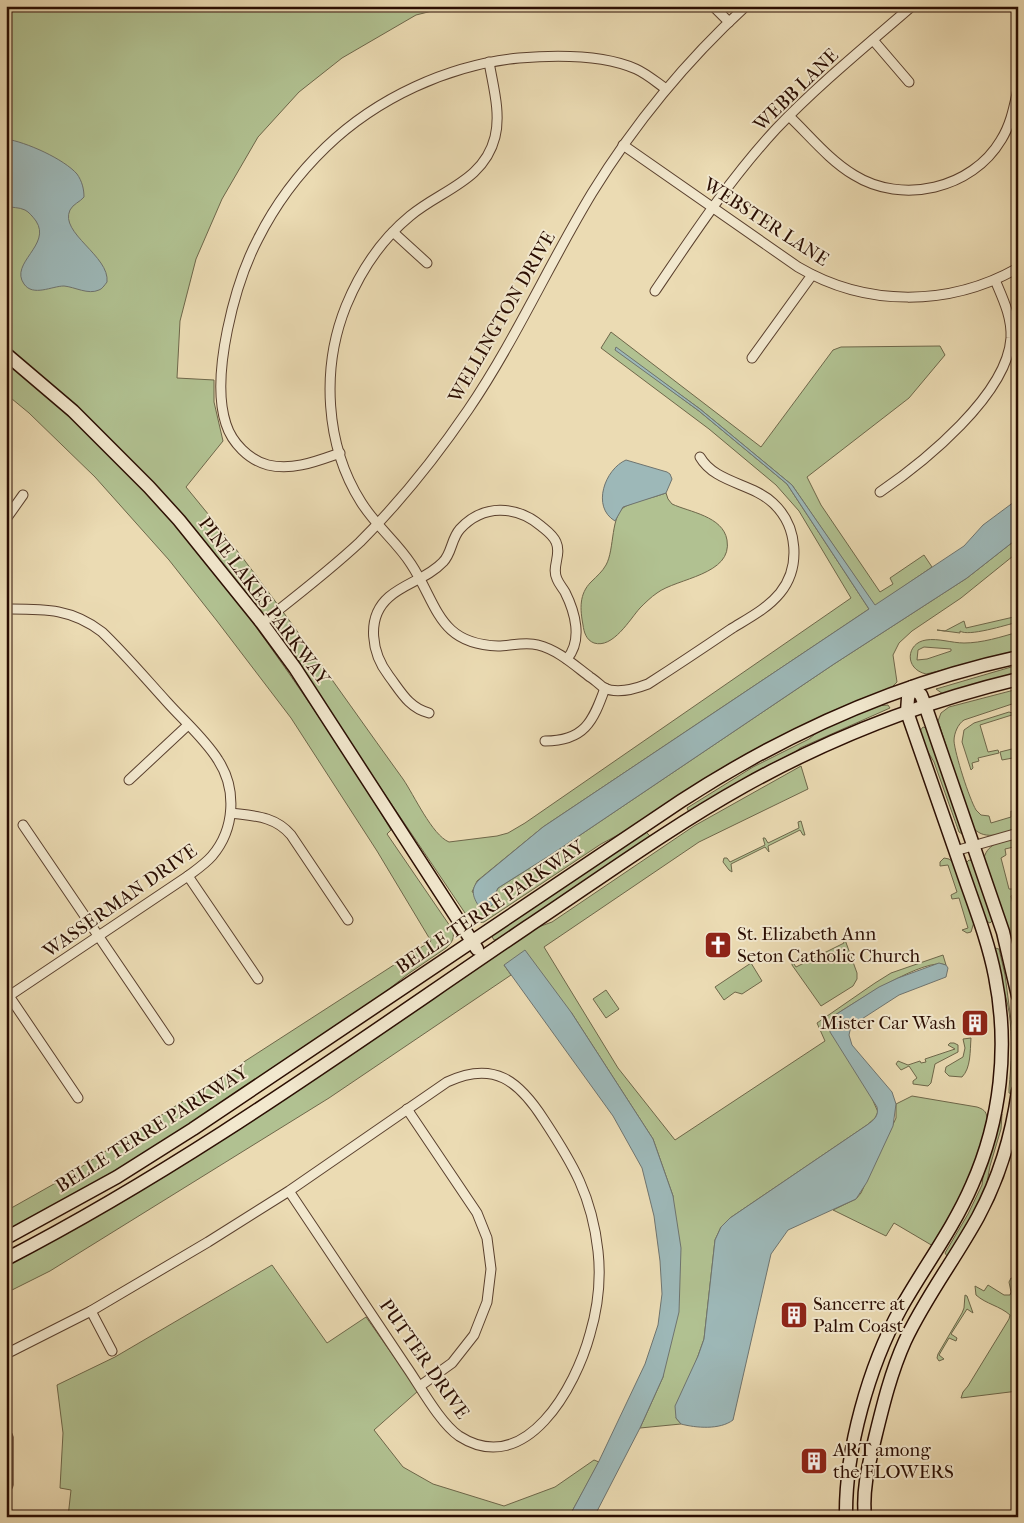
<svg xmlns="http://www.w3.org/2000/svg" width="1024" height="1523" font-family="'IM FELL French Canon',serif">
<style>
.green{fill:#b1c191;stroke:#6e674a;fill-rule:evenodd}
.water{fill:#9db8b8;stroke:#6f746f}
.lines{fill:none;stroke-linecap:round;stroke-linejoin:round}
.street-casing{stroke:#5a402e;stroke-width:11}
.secondary-casing{stroke:#2a0d02;stroke-width:15}
.street{stroke:#f2e8ce;stroke-width:9}
.secondary{stroke:#f2e8ce;stroke-width:12}
.labels{text-anchor:middle;dominant-baseline:central;stroke-width:4;stroke-linejoin:round;paint-order:stroke}
.street-label{font-size:19px;fill:#2a0d02;stroke:#f2e8ce}
.poi-label{font-size:19px;fill:#2a0d02;stroke:#f2e8ce;text-anchor:start}
</style>
<rect width="100%" height="100%" fill="#ebdbb3"/>
<filter id="stains"><feTurbulence type="fractalNoise" baseFrequency=".004" numOctaves="4"/><feColorMatrix values="0 0 0 0 .2 0 0 0 0 .09 0 0 0 0 .02 0 0 0 .5 -.17"/></filter>
<radialGradient id="worn" r=".72"><stop offset=".6" stop-color="#630" stop-opacity="0"/><stop offset="1" stop-color="#630" stop-opacity=".3"/></radialGradient>
<!-- green -->
<g class="green">
<path d="M6,6H452L416,15L342,58L299,92L258,137L222,199L196,259L180,321L177,378L214,380V402L223,441L186,487C264,580 332,681 403,779C414,795 432,835 449,842L497,836L508,833L525,823L851,598L799,511L776,485L709,429L601,348L611,332L761,447L833,350L841,347L940,346L945,355L909,398L807,477L821,505L880,592L893,584L890,578L924,555L932,567L875,606L792,485L700,409L616,348L615,349L699,411L787,484L869,609L543,827L477,881L472,892L494,896L498,888L552,854L834,664L967,578L1018,538V552L961,598L912,631L899,643L893,655L897,682L889,690L601,844L484,922C475,924 470,920 465,913L326,707L297,658L280,635L208,546L31,367L6,347Z"/>
<path d="M6,362C48,397 89,433 127,471C187,532 239,602 288,672C324,724 359,776 391,830L387,834L452,929C455,937 453,942 446,948L408,974L375,1000L232,1098L115,1171L6,1232V1211L61,1180L431,941L377,851L291,718L217,621L169,560L95,477L29,413L6,394Z"/>
<path d="M666,493L668,499L672,504C689,512 723,516 727,540C733,575 677,578 657,593C651,597 645,603 640,608C630,619 613,649 594,643C586,640 584,632 583,625C580,609 579,594 591,582C597,576 602,572 606,565C615,549 610,514 626,506C638,500 653,498 666,493Z"/>
<path d="M1018,616V622C1006,625 968,637 960,631V633L937,630L945,631L962,622L964,621L966,628Z"/>
<path d="M1018,632V652L926,674C904,669 906,643 926,640C938,638 952,643 964,643C982,643 1001,637 1018,632ZM924,647L951,649V651L927,659L917,660L918,650Z"/>
<polygon points="1018,665 1018,674 943,694 936,689"/>
<path d="M1018,689V702L964,720C958,724 954,733 954,741C955,754 969,798 976,810L981,815L989,816L991,823L1011,817V811L1018,813V826L1015,828C1002,835 982,841 972,826L938,721L941,713L949,707Z"/>
<polygon points="888,705 890,708 800,748 791,756 689,813 687,808 753,767 809,739 820,730 876,706"/>
<polygon points="1009,712 1015,714 980,725 988,752 998,750 999,753 978,758 979,761 972,763 973,768 971,770 962,742 964,730 974,723"/>
<polygon points="923,727 926,728 963,833 962,834 959,832 934,762 924,745 919,732"/>
<polygon points="1018,743 1018,757 1002,760 1000,752 1016,748 1015,744"/>
<path d="M801,766L808,789L699,842L544,947L618,1068L675,1140L825,1041L817,1023L875,983L891,973L943,955L946,965C926,956 854,1003 835,1015L878,1112L875,1118L867,1125L730,1218L721,1227L715,1240L704,1339L676,1418L681,1424L640,1428L663,1377L673,1196L653,1139L571,1012L504,965L511,975L329,1098L50,1271L6,1293V1264L533,929L552,922L694,826Z"/>
<polygon points="801,821 805,835 803,835 800,830 768,846 769,852 765,847 731,864 732,872 729,870 723,862 724,858 727,858 730,862 765,845 763,838 765,838 768,843 799,828 798,822"/>
<polygon points="645,831 651,837 501,938 494,940 491,935"/>
<path d="M1018,838V846L1005,849L1006,855L1001,858L1009,889H1016L1015,894L1011,896L1013,904L1018,903V968L984,858C988,842 1004,841 1018,838Z"/>
<polygon points="944,858 949,859 953,862 974,922 971,932 967,933 962,930 968,928 959,898 952,899 951,895 957,892 948,865 940,866 940,862"/>
<polygon points="969,860 973,861 993,920 990,923 986,921 966,863"/>
<polygon points="842,937 844,937 857,973 857,979 853,986 821,1006 792,965 792,961 796,967 844,943"/>
<path d="M995,948L999,949L1005,975L1011,1020L1016,1039L1012,1094L1009,1093V1089C1011,1064 1013,1038 1009,1012C1007,994 992,966 995,948Z"/>
<polygon points="751,963 762,981 742,994 735,992 724,1000 715,987"/>
<polygon points="606,990 619,1009 606,1018 593,999"/>
<path d="M971,1038C970,1051 971,1068 962,1077L949,1076L945,1072L946,1067L963,1057L965,1048L963,1039Z"/>
<polygon points="950,1043 954,1043 958,1045 958,1052 935,1064 931,1083 928,1086 913,1084 913,1081 917,1078 909,1066 901,1070 896,1064 898,1061 908,1065 920,1061 921,1063 926,1062 925,1059 955,1049 948,1045"/>
<path d="M912,1096L977,1107C983,1109 986,1111 987,1117C992,1140 946,1225 933,1246L894,1223L886,1236L833,1210L856,1199L861,1193L896,1118V1104Z"/>
<polygon points="1000,1114 1002,1114 1001,1129 990,1166 986,1188 972,1216 948,1256 947,1256 945,1253 968,1214 982,1185 984,1168"/>
<polygon points="272,1265 327,1343 366,1317 418,1391 374,1430 403,1467 433,1484 504,1506 555,1487 594,1460 599,1462 569,1517 68,1517 71,1490 60,1488 63,1433 57,1385 115,1357"/>
<path d="M1011,1278L1018,1280V1391L961,1398L963,1392L968,1386L1009,1319L1010,1315C1000,1306 986,1304 976,1295L975,1286L984,1291L988,1285L1004,1295H1010L1011,1292L1009,1282Z"/>
<polygon points="965,1295 967,1296 973,1313 967,1309 951,1334 957,1338 956,1341 949,1338 939,1355 944,1359 939,1361 937,1358 938,1354 962,1313 964,1308"/>
</g>
<!-- water -->
<g class="water">
<path d="M6,139C26,142 64,159 77,174C82,181 84,189 84,197C80,202 73,204 70,210C59,233 110,256 107,282C104,286 102,289 99,290C88,295 75,287 64,286C52,286 33,297 24,284C9,263 52,245 36,221C33,217 29,212 25,210C19,207 12,208 6,206Z"/>
<path d="M616,347L700,409L792,485L875,605L964,546L983,525L1018,499V538L967,578L834,664L552,854L498,888L494,896L495,903L483,912C474,900 468,890 480,879L543,827L869,609L787,484L699,411L615,350Z"/>
<path d="M626,460L667,472L670,474L672,479L666,493L623,507L615,521C591,507 605,469 626,460Z"/>
<polygon points="525,950 571,1012 653,1139 673,1196 681,1248 679,1312 663,1377 640,1428 594,1517 569,1517 599,1461 645,1364 658,1325 662,1294 660,1261 654,1216 642,1168 613,1116 504,965"/>
<path d="M939,963L946,965L948,968L946,977L899,995L851,1026L849,1035L852,1045L892,1092L896,1104L893,1126L867,1182L856,1199L788,1230L771,1254L733,1420C720,1430 696,1428 681,1424L676,1418L675,1406L698,1356L704,1339L715,1240L721,1227L730,1218L867,1125C874,1120 879,1116 877,1107L830,1032V1022L835,1015L879,987L898,978Z"/>
</g>
<g class="lines">
<!-- street casing -->
<g class="street-casing">
<g id="street">
<polyline points="713,6 729,22"/>
<polyline points="873,40 909,82"/>
<path d="M489,62C493,86 501,113 495,137C484,181 441,190 410,216C382,239 360,272 346,306C321,368 325,445 361,502C375,525 397,542 411,564C438,605 438,644 498,646C511,646 525,641 538,645C558,650 574,665 590,677C595,680 600,685 604,688C617,694 635,689 648,684C676,666 703,648 731,629C747,619 767,609 780,593C801,567 798,526 773,503C752,483 715,483 700,457"/>
<path d="M789,116C810,136 829,160 854,175C902,205 972,189 1001,140C1011,124 1014,107 1018,89"/>
<path d="M623,145L798,267C866,307 949,307 1018,268"/>
<polyline points="393,232 427,263"/>
<path d="M655,291C693,235 730,179 776,129C818,85 866,46 912,6"/>
<polyline points="752,358 812,275"/>
<path d="M340,453C317,461 293,471 268,465C249,460 232,443 226,424C210,376 235,283 258,239C275,205 299,173 326,147C377,98 448,65 519,58C555,55 602,54 636,69C647,74 656,82 666,89"/>
<path d="M880,492C924,462 1007,395 1011,338C1012,317 1003,299 995,280"/>
<polyline points="6,519 23,495"/>
<path d="M6,609C44,609 71,608 102,632C125,654 146,679 167,702C184,721 205,739 218,760C237,789 235,829 212,856C205,864 196,870 188,876L6,998"/>
<path d="M262,623C295,597 329,571 360,542C400,502 436,457 468,410C515,341 549,264 592,193C635,123 686,61 746,6"/>
<path d="M429,713C409,708 401,692 389,676C372,654 365,618 389,597C405,583 428,578 443,562C452,553 451,539 460,529C483,504 516,505 541,526C547,531 553,535 556,542C562,555 551,567 557,579C559,584 562,587 565,592C575,612 583,640 567,659"/>
<path d="M545,741C584,741 593,722 605,688"/>
<polyline points="129,780 188,725"/>
<path d="M231,813C254,816 275,816 291,835L348,920"/>
<polyline points="23,825 169,1040"/>
<polyline points="955,851 1018,833"/>
<polyline points="188,876 258,979"/>
<polyline points="7,993 78,1098"/>
<polyline points="407,1109 477,1213 487,1238 491,1269 487,1302 474,1335 452,1363 420,1386"/>
<polyline points="91,1311 112,1351"/>
<path d="M6,1354L91,1311L208,1242L289,1191L447,1082C494,1060 519,1081 544,1120C573,1164 592,1196 598,1251C601,1278 598,1307 590,1334C576,1386 526,1479 459,1436C440,1423 420,1386 406,1366C367,1307 328,1249 289,1191"/>
</g>
</g>
<!-- secondary casing -->
<g class="secondary-casing">
<g id="secondary">
<polyline points="6,354 73,411 149,487 179,520 262,623 295,668 477,949"/>
<path d="M6,1238L117,1177L193,1129L681,801C784,734 898,683 1018,657"/>
<path d="M6,1259C190,1164 357,1042 527,927C599,879 669,828 744,786C830,738 922,702 1018,679"/>
<polyline points="6,1437 6,1485"/>
<path d="M846,1517C845,1450 869,1366 901,1308C924,1267 953,1229 972,1185C1001,1120 1009,1046 995,976C988,940 974,905 962,870C944,817 925,765 907,712L908,698L912,687L921,695L925,705L1003,932L1018,996"/>
<path d="M865,1517C862,1490 869,1464 875,1438C883,1405 891,1372 905,1341C925,1298 955,1259 978,1217C999,1178 1012,1135 1018,1091"/>
</g>
</g>
<!-- street -->
<use href="#street" class="street"/>
<!-- secondary -->
<use href="#secondary" class="secondary"/>
</g>
<!-- icons -->
<defs>
<g id="church-square" transform="scale(1.4375)"><rect x="-9" y="-9" width="18" height="18" rx="4" fill="#8f2418" stroke="#f2e8ce"/><path d="M-1.2-6h2.4v3.5h3.3v2.4h-3.3V6h-2.4V-.1h-3.3v-2.4h3.3Z" fill="#fff"/></g>
<g id="building-square" transform="scale(1.4375)"><rect x="-9" y="-9" width="18" height="18" rx="4" fill="#8f2418" stroke="#f2e8ce"/><path d="M-4-6H4V6H1V3H-1V6H-4ZM-2.5-4.3h1.7v1.8h-1.7ZM.8-4.3h1.7v1.8H.8ZM-2.5-1h1.7V.8h-1.7ZM.8-1h1.7V.8H.8Z" fill="#fff"/></g>
</defs>
<g fill-rule="evenodd">
<use href="#church-square" x="718" y="945"/>
<use href="#building-square" x="975" y="1023"/>
<use href="#building-square" x="794" y="1315"/>
<use href="#building-square" x="814" y="1461"/>
</g>
<g class="labels">
<!-- street labels -->
<g class="street-label">
<text transform="translate(796 90) rotate(-44)">WEBB LANE</text>
<text transform="translate(766 222) rotate(33)">WEBSTER LANE</text>
<text transform="translate(502 317) rotate(-60)">WELLINGTON DRIVE</text>
<text transform="translate(264 601) rotate(53)">PINE LAKES PARKWAY</text>
<text transform="translate(120 901) rotate(-35)">WASSERMAN DRIVE</text>
<text transform="translate(490 907) rotate(-34)">BELLE TERRE PARKWAY</text>
<text transform="translate(152 1129) rotate(-32)">BELLE TERRE PARKWAY</text>
<text transform="translate(424 1359) rotate(55)">PUTTER DRIVE</text>
</g>
<!-- poi labels -->
<g class="poi-label">
<text x="737" y="934">St. Elizabeth Ann<tspan x="737" dy="22">Seton Catholic Church</tspan></text>
<text x="956" y="1023" text-anchor="end">Mister Car Wash</text>
<text x="813" y="1304">Sancerre at<tspan x="813" dy="22">Palm Coast</tspan></text>
<text x="833" y="1450">ART among<tspan x="833" dy="22">the FLOWERS</tspan></text>
</g>
</g>
<!-- margin -->
<rect width="1024" height="1523" fill="none" stroke="#ebdbb3" stroke-width="25"/>
<rect x="8" y="8" width="1009" height="1508" fill="none" stroke="#2a0d02" stroke-width="2.5"/>
<rect x="12" y="12" width="999" height="1498" fill="none" stroke="#2a0d02"/>
<rect width="100%" height="100%" filter="url(#stains)"/>
<rect width="100%" height="100%" fill="url(#worn)"/>
</svg>
